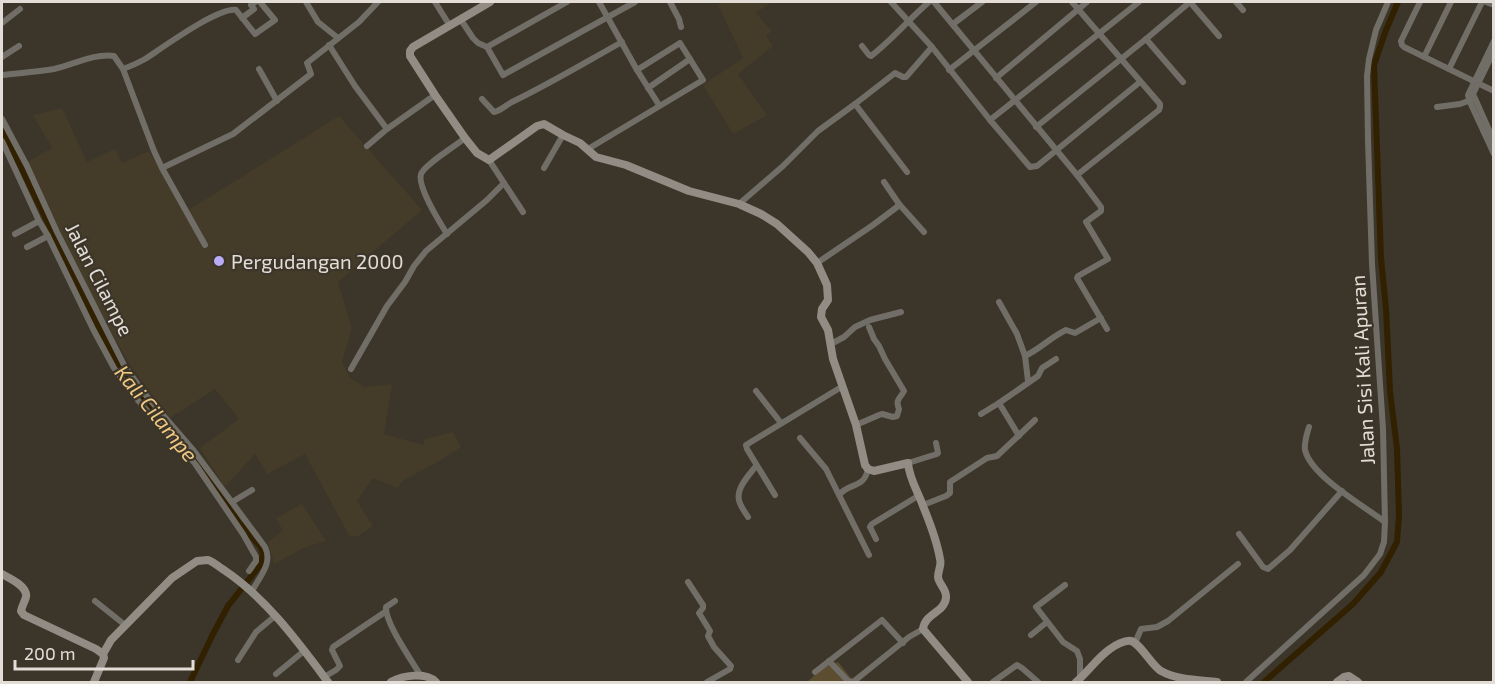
<svg xmlns="http://www.w3.org/2000/svg" width="1495" height="684" font-family="'Exo 2',sans-serif">
<style>
.built{fill:#453b29}
.green{fill:#5d4d30}
.lines{fill:none;stroke-linecap:round;stroke-linejoin:round}
.canal{stroke:#312100;stroke-width:6}
.street{stroke:#716e68;stroke-width:6}
.secondary{stroke:#928d84;stroke-width:8}
.poi-dot{fill:#b8abf7;stroke:#3c352a;stroke-width:2}
.labels{text-anchor:middle;dominant-baseline:central;stroke-width:4.5;stroke-linejoin:round;paint-order:stroke}
.poi-label{font-size:20px;fill:#e2ded7;stroke:#3c352a;text-anchor:start}
.street-label{font-size:20px;fill:#e2ded7;stroke:#3c352a}
.water-label{font-size:21px;font-style:italic;fill:#f0c983;stroke:#3c352a}
</style>
<rect width="100%" height="100%" fill="#3c352a"/>
<!-- built -->
<g class="built">
<polygon points="723,2 771,2 756,13 772,31 766,36 773,46 738,74 767,115 733,134 703,85 743,58 718,5"/>
<polygon points="62,108 87,162 115,149 122,163 149,151 187,211 339,116 422,210 338,282 352,328 342,362 350,378 365,387 392,384 384,434 423,445 425,439 453,432 461,447 441,460 404,480 397,488 373,478 357,501 373,526 358,536 350,537 305,454 267,474 255,454 225,487 200,448 239,419 215,389 170,418 132,368 98,309 27,162 52,148 33,115"/>
<polygon points="302,504 326,541 306,547 274,564 268,542 283,531 276,518"/>
</g>
<!-- green -->
<polygon class="green" points="838,662 854,682 807,682 824,667"/>
<g class="lines">
<!-- canal -->
<g class="canal">
<polyline points="2,128 119,369 161,422 181,442 212,480 239,523 260,546 263,553 261,564 228,606 213,634 190,682"/>
<polyline points="1264,682 1353,604 1381,572 1397,542 1399,515 1397,449 1390,391 1386,309 1381,258 1374,65 1386,30 1398,2"/>
</g>
<!-- street -->
<g class="street">
<polyline points="306,2 318,22 338,38"/>
<polyline points="435,2 450,26"/>
<polyline points="599,2 637,70 659,105"/>
<polyline points="670,2 679,19 681,27"/>
<polyline points="891,2 932,47 990,120 1030,167 1037,166 1140,82"/>
<polyline points="934,2 1077,175 1101,207 1101,211 1086,222 1108,259 1078,276 1077,278 1107,329"/>
<polyline points="1072,2 1160,104 1160,107 1159,110 1077,175"/>
<polyline points="1190,2 1219,36"/>
<polyline points="1236,2 1243,10"/>
<polyline points="1420,2 1401,41 1402,45 1404,47 1494,91"/>
<polyline points="1486,2 1494,5"/>
<polyline points="242,18 254,9 251,5 255,2"/>
<polyline points="461,20 473,38 478,43 487,47 503,75 635,2"/>
<polyline points="2,23 20,9"/>
<polyline points="953,24 982,2"/>
<polyline points="1146,39 1183,82"/>
<polyline points="1494,41 1468,95 1469,100 1494,154"/>
<polyline points="329,45 355,86 387,129"/>
<path d="M862,46L869,55L871,56C892,40 909,19 929,2"/>
<polyline points="487,47 567,2"/>
<polyline points="1494,51 1473,94 1494,141"/>
<polyline points="2,57 19,46"/>
<polyline points="1424,57 1451,2"/>
<path d="M123,69C131,66 138,63 145,59C162,48 218,7 236,10L255,34L275,20L260,2"/>
<polyline points="259,69 277,101"/>
<polyline points="1449,69 1482,2"/>
<polyline points="949,70 1036,2"/>
<path d="M2,75C19,73 37,72 54,69C73,65 94,53 114,56L123,69L154,151L162,168L205,245"/>
<polyline points="996,78 1087,2"/>
<polyline points="648,88 690,59"/>
<path d="M482,99L494,112C501,111 507,104 514,101C551,83 586,62 622,42"/>
<polyline points="855,104 907,172"/>
<polyline points="1437,107 1460,104 1471,100"/>
<path d="M2,119L27,166L57,232L124,365L144,393L194,451L265,547C273,563 260,576 252,591"/>
<polyline points="990,120 1139,2"/>
<polyline points="1036,127 1146,39 1190,2"/>
<polyline points="2,141 39,221 48,236 93,329 114,368 136,398 168,434 180,445 196,465 243,534 256,557 256,561 249,571"/>
<polyline points="367,146 387,129 435,95"/>
<polyline points="588,149 703,80 680,43 637,70"/>
<polyline points="489,160 523,212"/>
<polyline points="162,168 233,134 311,74 307,63 359,22 378,2"/>
<polyline points="544,168 563,135"/>
<polyline points="739,204 783,166 818,131 855,104 895,73 903,77 906,77 932,47"/>
<polyline points="899,204 924,232"/>
<polyline points="15,234 39,221"/>
<path d="M447,234C440,223 417,186 421,174C424,165 457,145 465,138"/>
<polyline points="27,247 48,236"/>
<polyline points="817,263 873,225 897,207 899,204 884,182"/>
<polyline points="999,302 1017,334 1025,356 1028,381"/>
<polyline points="831,344 844,337 855,327 870,320 901,312"/>
<path d="M1025,356C1040,349 1051,337 1066,330L1075,333L1101,318"/>
<polyline points="351,369 387,306 405,282 414,266 426,251 487,200 504,183"/>
<polyline points="756,391 781,423"/>
<polyline points="981,414 999,403"/>
<path d="M856,425L879,415L882,414L893,417L897,416L899,409C895,399 900,399 904,391L885,359L879,346L874,339L869,327"/>
<path d="M1309,427C1307,434 1304,442 1305,450C1311,476 1364,506 1385,522"/>
<polyline points="1019,436 999,403 1038,376 1042,368 1056,359"/>
<polyline points="800,438 826,469 839,495"/>
<polyline points="908,463 937,454 938,453 936,443"/>
<path d="M868,469C864,489 850,482 839,495L869,555"/>
<polyline points="775,495 747,449 746,445 843,386"/>
<polyline points="232,502 252,490"/>
<polyline points="923,505 946,496 950,493 950,482 987,458 997,456 1035,420"/>
<path d="M748,517C745,512 740,506 739,500C736,488 750,474 756,466"/>
<polyline points="1239,534 1263,567 1268,569 1290,550 1342,491"/>
<polyline points="876,539 870,527 872,524 918,496"/>
<polyline points="688,582 703,605 703,608 699,613 710,631 708,636 714,647 731,666 730,669 707,682"/>
<polyline points="1065,585 1036,607 1063,642 1077,651 1080,659 1080,678"/>
<polyline points="95,601 125,625"/>
<path d="M395,601L386,607C385,623 412,661 421,676"/>
<polyline points="1031,635 1047,622"/>
<polyline points="1135,643 1141,629 1157,627 1168,621 1238,564"/>
<polyline points="238,660 256,632 275,616"/>
<polyline points="829,661 848,681 853,682 909,637 923,629"/>
<polyline points="815,672 882,620 903,643"/>
<polyline points="276,674 304,651"/>
<polyline points="324,677 336,670 340,666 332,650 333,647 385,612"/>
<polyline points="993,682 1017,665 1022,668 1038,682"/>
<polyline points="1246,682 1364,575 1380,554 1384,542 1385,522 1383,429 1372,264 1368,140 1367,76 1369,59 1376,30 1388,2"/>
</g>
<!-- secondary -->
<g class="secondary">
<path d="M490,2L413,47L410,51V56L435,95L465,138L477,153L489,160L537,126L544,124L563,135L580,143L596,157L626,165L689,191L739,204L761,214L777,224L808,252L817,263L827,285L828,300L822,309L821,317L828,330L833,359L856,425L865,465L868,469L874,471L908,463C909,478 918,492 923,506C930,523 937,541 940,559C942,565 938,570 938,577C939,585 947,589 946,598C944,613 925,613 923,629L968,682"/>
<path d="M2,574C9,578 28,586 26,597C25,601 22,606 21,611L24,615L96,649L103,654L104,658L94,682"/>
<path d="M103,654L111,640L172,578L197,561L208,560C214,562 219,567 224,570C266,598 298,642 328,682"/>
<path d="M391,682C403,675 426,672 436,682"/>
<path d="M1076,682C1088,672 1097,658 1110,649C1115,645 1125,640 1131,641C1140,643 1152,666 1161,671C1177,680 1199,680 1217,682"/>
<polyline points="1337,682 1344,677 1349,676 1358,682"/>
</g>
</g>
<!-- markers -->
<circle class="poi-dot" cx="219" cy="261" r="6"/>
<g class="labels">
<!-- poi labels -->
<g class="poi-label">
<text x="231" y="261">Pergudangan 2000</text>
</g>
<!-- street labels -->
<g class="street-label">
<text transform="translate(100 279) rotate(63)">Jalan Cilampe</text>
<text transform="translate(1362 370) rotate(-93)">Jalan Sisi Kali Apuran</text>
</g>
<!-- water labels -->
<g class="water-label">
<text transform="translate(157 413) rotate(51)">Kali Cilampe</text>
</g>
</g>
<!-- border -->
<rect width="1495" height="684" fill="none" stroke="#e2ded7" stroke-width="6"/>
<!-- scale -->
<path d="M15 660v9h178v-9" fill="none" stroke="#e2ded7" stroke-width="3"/>
<text x="24" y="660" font-size="18" fill="#e2ded7" stroke="#3c352a" stroke-width="4.5" paint-order="stroke">200 m</text>
</svg>
